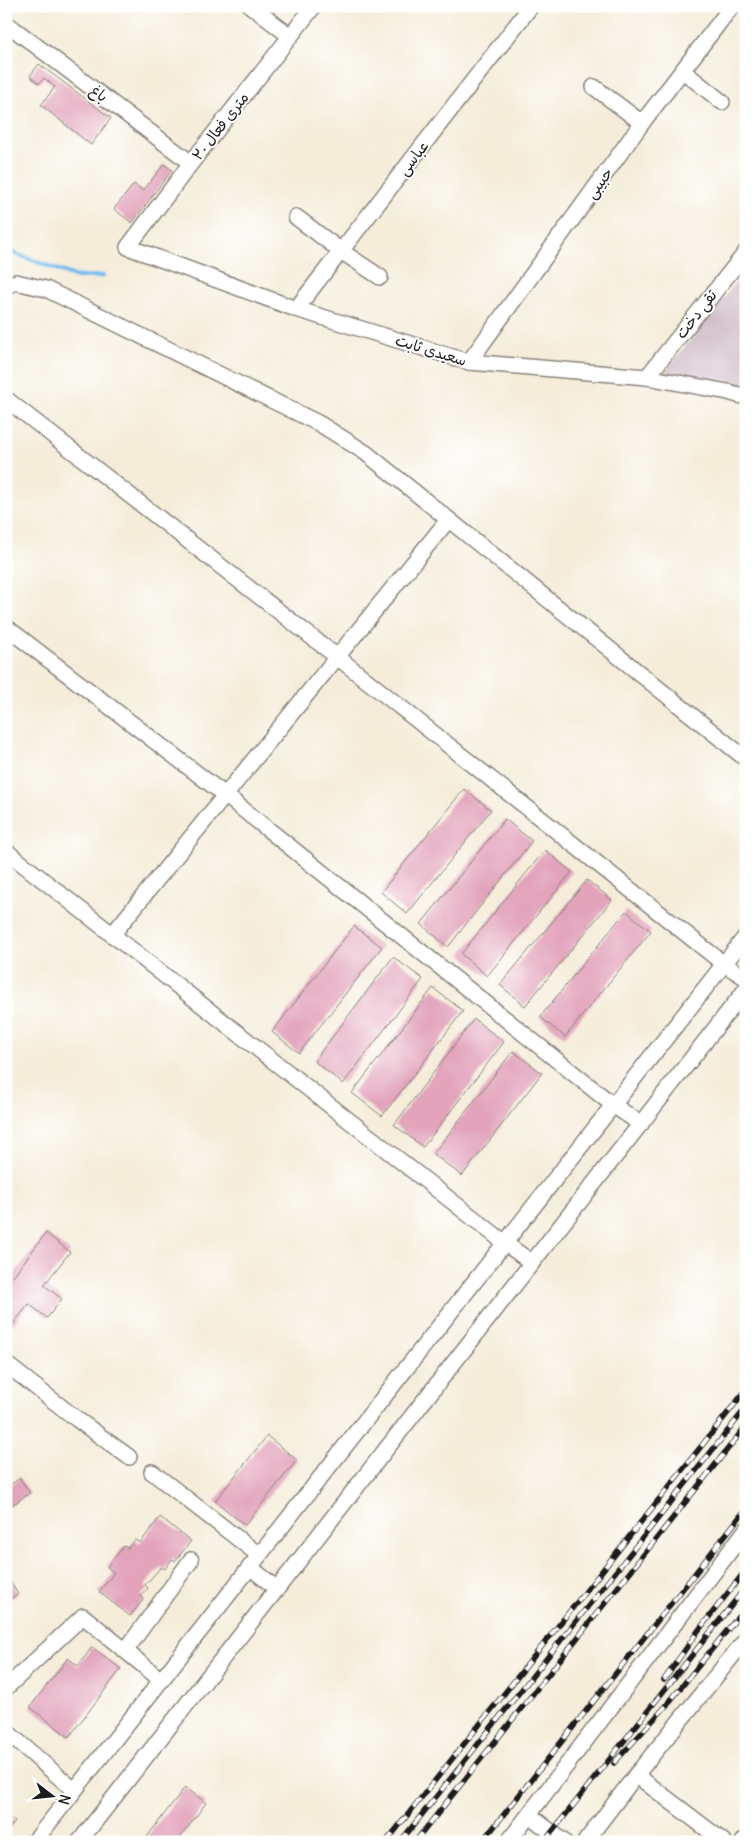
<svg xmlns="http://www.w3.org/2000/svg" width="752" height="1848" font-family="Delius,'Playpen Sans Arabic',sans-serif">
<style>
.industrial{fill:#d1bdc9}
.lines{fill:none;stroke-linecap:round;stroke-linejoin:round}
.stream{stroke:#76bced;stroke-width:4.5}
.building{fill:#e2a3bb}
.minor-casing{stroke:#88847b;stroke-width:18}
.minor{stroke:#fff;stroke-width:15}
.rail-casing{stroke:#1c1c1c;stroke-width:5.5}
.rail{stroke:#fff;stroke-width:4;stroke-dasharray:11;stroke-linecap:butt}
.labels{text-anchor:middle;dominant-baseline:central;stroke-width:4;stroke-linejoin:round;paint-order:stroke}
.street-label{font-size:15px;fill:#1c1c1c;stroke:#fff}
</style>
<rect width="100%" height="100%" fill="#fff"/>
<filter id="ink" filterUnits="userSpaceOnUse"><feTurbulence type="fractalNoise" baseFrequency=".02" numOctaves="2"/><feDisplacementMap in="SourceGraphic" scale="10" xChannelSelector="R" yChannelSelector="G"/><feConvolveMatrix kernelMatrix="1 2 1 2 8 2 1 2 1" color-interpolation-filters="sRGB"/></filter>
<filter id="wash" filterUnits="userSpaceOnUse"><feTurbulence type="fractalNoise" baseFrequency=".0096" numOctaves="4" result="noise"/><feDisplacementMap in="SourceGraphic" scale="20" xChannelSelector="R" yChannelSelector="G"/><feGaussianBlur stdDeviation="1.12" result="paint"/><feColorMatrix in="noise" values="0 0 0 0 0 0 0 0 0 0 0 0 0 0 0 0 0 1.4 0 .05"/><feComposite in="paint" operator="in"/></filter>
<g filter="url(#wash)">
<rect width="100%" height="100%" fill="#f5edda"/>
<!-- industrial -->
<polygon class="industrial" points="746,270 746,383 665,372"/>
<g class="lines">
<!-- stream -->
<polyline class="stream" points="6,250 77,277 103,276"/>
</g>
<g id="blocks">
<!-- building -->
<g class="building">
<polygon points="39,64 111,118 91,145 41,105 55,87 44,78 39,84 30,76"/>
<polygon points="164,164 172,170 132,223 114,209 134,184 143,191"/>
<polygon points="464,789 491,810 407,914 381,892"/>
<polygon points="505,819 532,841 448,947 421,924"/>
<polygon points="545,850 572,872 487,976 461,954"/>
<polygon points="587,880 612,900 525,1006 500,985"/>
<polygon points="626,911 651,931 565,1037 540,1017"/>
<polygon points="354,926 382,947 299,1053 272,1032"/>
<polygon points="393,957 423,979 343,1084 314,1061"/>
<polygon points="433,988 463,1011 382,1116 352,1093"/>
<polygon points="474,1019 504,1042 423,1147 394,1125"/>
<polygon points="513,1051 542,1073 462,1176 433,1154"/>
<polygon points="46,1233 70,1252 44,1285 62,1299 47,1318 29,1304 6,1333 6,1285"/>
<polygon points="267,1436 297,1460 245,1525 215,1501"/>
<polygon points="20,1478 30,1493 6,1509 6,1488"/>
<polygon points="160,1517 191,1541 175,1561 172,1559 165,1569 161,1567 145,1585 148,1588 141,1596 144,1599 130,1616 99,1592 114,1573 107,1567 124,1546 128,1548 135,1540 140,1543"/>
<polygon points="6,1575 18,1594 6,1602"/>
<polygon points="92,1647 121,1669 69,1737 30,1707 68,1658 78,1666"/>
<polygon points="185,1787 206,1803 177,1842 143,1842"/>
<polygon points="6,1815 15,1822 6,1833"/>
</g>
</g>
</g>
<g filter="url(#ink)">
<use href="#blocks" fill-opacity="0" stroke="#88847b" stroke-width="1"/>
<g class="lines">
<!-- minor casing -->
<g class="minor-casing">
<g id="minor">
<polyline points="251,6 290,36"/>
<polyline points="314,6 191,163 128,247 296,309 469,362 647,377 728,392 746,397"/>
<polyline points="6,23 191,163"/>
<polyline points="683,71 722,102"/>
<polyline points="594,87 642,123"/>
<polyline points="296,217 341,251 380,277"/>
<polyline points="6,286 16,282 46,289 320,424 366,453 746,759"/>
<polyline points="296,309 531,6"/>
<polyline points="469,362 642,123 732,6"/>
<polyline points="647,377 746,252"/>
<polyline points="6,399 336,656 724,964 746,978"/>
<polyline points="6,627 225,795 613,1105 641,1124"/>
<polyline points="6,851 505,1243 532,1263"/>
<polyline points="112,935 448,520"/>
<polyline points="6,1364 78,1420 129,1457"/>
<polyline points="152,1472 259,1555"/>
<polyline points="250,1567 277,1589"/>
<polyline points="126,1650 191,1560"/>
<polyline points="6,1688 83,1616 161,1680"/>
<polyline points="6,1731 74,1790"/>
<polyline points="636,1775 746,1639"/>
<polyline points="529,1815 564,1842"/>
<polyline points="34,1842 746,936"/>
<polyline points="79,1842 746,989"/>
<polyline points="508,1842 746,1530"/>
<polyline points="585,1842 636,1775 724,1842"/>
<polyline points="743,1842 746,1838"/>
</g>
</g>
<!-- minor -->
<use href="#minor" class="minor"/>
<!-- rail casing -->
<g class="rail-casing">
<g id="rail">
<polyline points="664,1680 698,1631 746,1570"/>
<polyline points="614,1763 666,1706 746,1607"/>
<polyline points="386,1842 746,1390"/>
<polyline points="400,1842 746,1408"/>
<polyline points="415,1842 746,1426"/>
<polyline points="482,1842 746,1509"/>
<polyline points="544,1842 746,1587"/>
</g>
</g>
<!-- rail -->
<use href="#rail" class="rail"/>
</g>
</g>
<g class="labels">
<!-- street labels -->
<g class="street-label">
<text transform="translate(99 93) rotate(37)">باغ</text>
<text transform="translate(220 126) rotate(-52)">۲۰ متری فعال</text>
<text transform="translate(413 158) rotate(-52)">عباسی</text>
<text transform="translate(599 183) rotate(-54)">حبیبی</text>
<text transform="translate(696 314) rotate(-52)">تقی دخت</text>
<text transform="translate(431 350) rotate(17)">سعیدی ثابت</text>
</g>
</g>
<!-- margin -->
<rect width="752" height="1848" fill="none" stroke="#fff" stroke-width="25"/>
<!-- north arrow -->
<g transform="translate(52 1796) rotate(106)" stroke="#ffffff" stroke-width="4" paint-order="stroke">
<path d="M0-4L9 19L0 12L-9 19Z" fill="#1c1c1c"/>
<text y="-8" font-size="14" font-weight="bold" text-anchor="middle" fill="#1c1c1c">N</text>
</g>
</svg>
